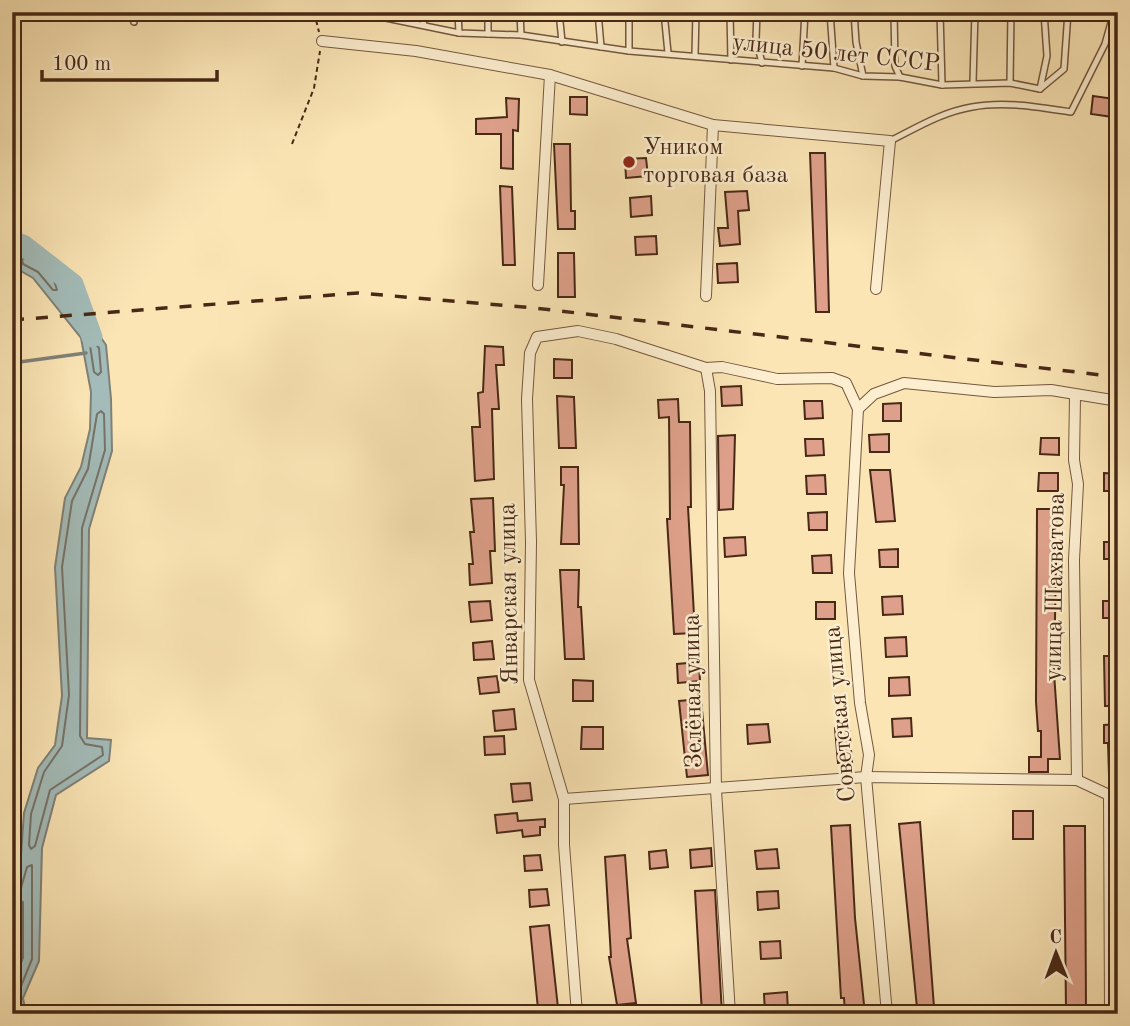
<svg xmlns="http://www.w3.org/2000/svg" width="1130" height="1026" font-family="'Old Standard TT',serif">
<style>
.water{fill:#a3bcb9;stroke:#7f8178;stroke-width:2}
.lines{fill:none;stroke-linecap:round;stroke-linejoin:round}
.shore{stroke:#767268;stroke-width:2}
.stream{stroke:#7f8178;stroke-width:3.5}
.river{stroke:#a3bcb9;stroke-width:21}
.building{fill:#dea08a;stroke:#482816;stroke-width:2}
.lane-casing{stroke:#75573e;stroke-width:8}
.street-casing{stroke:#75573e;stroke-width:12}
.path{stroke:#482816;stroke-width:2;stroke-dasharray:5 3.5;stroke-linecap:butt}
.lane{stroke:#fceecf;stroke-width:5}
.street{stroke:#fceecf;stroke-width:10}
.rail{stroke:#482816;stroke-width:3.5;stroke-dasharray:12 12;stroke-linecap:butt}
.poi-dot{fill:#8f2418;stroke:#fceecf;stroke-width:2.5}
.labels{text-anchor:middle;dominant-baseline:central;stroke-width:5;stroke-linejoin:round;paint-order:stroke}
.street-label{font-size:24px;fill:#482816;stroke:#fceecf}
.poi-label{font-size:24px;fill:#482816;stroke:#fceecf;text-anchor:start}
</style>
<rect width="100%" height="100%" fill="#fbe5b5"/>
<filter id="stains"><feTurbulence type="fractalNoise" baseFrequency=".00286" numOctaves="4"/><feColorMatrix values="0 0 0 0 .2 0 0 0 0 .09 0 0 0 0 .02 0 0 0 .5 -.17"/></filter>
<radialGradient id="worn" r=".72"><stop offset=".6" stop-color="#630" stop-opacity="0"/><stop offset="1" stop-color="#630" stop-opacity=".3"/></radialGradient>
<!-- water -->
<polygon class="water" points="12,246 55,259 63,281 106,345 111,399 112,451 89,529 87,738 111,740 109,761 56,795 42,848 39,961 23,998 26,1014 12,1014 12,954 16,951 12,895 20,869 24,813 38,768 55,745 62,696 55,567 65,498 81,467 90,429 91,392 81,338 33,278 12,266"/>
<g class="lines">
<!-- shore -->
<g class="shore">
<polygon points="26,258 49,265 57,290 53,290 38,272 23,264 22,259"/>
<polygon points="92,341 99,348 101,372 98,375 94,372 90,345"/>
<polygon points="101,411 104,414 105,450 82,528 80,736 85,744 102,747 103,755 50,790 35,846 31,849 29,845 31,814 44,772 62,746 69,695 62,567 72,501 88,469 97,414"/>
<polyline points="12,891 21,888 27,867 32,865 32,959 17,996 19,1014"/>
<polyline points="12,900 23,902 23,958 12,983"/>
</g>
<!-- stream -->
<polyline class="stream" points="12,363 86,353"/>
<!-- river -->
<polyline class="river" points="12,241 23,245 73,284 92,337"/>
</g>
<!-- building -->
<g class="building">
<polygon points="1093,96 1115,99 1113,117 1091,114"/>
<polygon points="570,97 587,97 587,115 570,114"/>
<polygon points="506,98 519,99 518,131 513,130 513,169 501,168 501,134 476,134 476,119 507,117"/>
<polygon points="554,144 570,144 571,211 575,211 575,229 558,229"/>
<polygon points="810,153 825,153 829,312 816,312"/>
<polygon points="646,158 648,176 626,178 625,159"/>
<polygon points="500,186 512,187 515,265 503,265"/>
<polygon points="747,191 749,210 738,211 740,244 720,246 718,228 728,228 725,192"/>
<polygon points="651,196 652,215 631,217 630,198"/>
<polygon points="656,236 657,254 636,255 635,237"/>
<polygon points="558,253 574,253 575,297 558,297"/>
<polygon points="737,263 738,282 718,283 717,264"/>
<polygon points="485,346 503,347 504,365 496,365 499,409 492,409 494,479 475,481 472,427 480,427 478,393 483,392"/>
<polygon points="554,359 572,360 572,378 554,378"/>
<polygon points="741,386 742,405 722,406 721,387"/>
<polygon points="557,396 574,397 576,448 559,448"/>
<polygon points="678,399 679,422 690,422 691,507 688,507 695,633 674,634 667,519 670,519 669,417 659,418 658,400"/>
<polygon points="804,401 822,401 823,418 805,419"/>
<polygon points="901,403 901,421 883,421 883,404"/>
<polygon points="889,434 889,452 870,452 869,435"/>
<polygon points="735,435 733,509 719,510 718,436"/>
<polygon points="1041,438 1059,438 1059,455 1040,454"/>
<polygon points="805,439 823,439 824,455 806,456"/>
<polygon points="561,467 578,467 579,544 561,544 564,485 561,485"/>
<polygon points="870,470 890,470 895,521 876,522"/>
<polygon points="1039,473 1058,473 1058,491 1038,491"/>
<polygon points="1104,473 1118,474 1118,491 1104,491"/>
<polygon points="825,475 826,494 807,494 806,476"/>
<polygon points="493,498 495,551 490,551 492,583 470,585 469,564 473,564 470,532 474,532 471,499"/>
<polygon points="1037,509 1057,509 1054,673 1060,759 1048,759 1048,772 1029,772 1029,757 1041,757 1041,731 1038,731 1036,702"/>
<polygon points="827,512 827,530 809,530 808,513"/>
<polygon points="745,537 746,555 725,557 724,538"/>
<rect x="1104" y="542" width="14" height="17"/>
<polygon points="898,549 898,567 880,567 879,550"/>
<polygon points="831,555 832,573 813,573 812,556"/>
<polygon points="560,570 579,570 578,607 581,607 584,659 565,659"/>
<polygon points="902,596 903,614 883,615 882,597"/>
<polygon points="490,601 492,620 471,622 469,602"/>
<rect x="1103" y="601" width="15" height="17"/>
<rect x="816" y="602" width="19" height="17"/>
<polygon points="906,637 907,656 886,657 885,638"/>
<polygon points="492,641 494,659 474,660 473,643"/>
<polygon points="1104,656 1118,656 1118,706 1105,706"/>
<polygon points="699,662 700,681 678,683 677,664"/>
<polygon points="497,676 499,692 480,694 478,678"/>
<polygon points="909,677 910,695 889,696 889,678"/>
<polygon points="573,680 593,681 593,701 573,701"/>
<polygon points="701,699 708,775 687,777 679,701"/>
<polygon points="514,709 516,729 495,731 493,711"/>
<polygon points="911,718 912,736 893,737 892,719"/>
<polygon points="768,724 770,742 748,744 747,725"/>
<polygon points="1118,724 1118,775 1109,775 1108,743 1104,743 1104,725"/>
<polygon points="849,726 852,762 838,763 835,728"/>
<polygon points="582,727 603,727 603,749 581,749"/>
<polygon points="504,736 505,754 485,755 484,737"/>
<polygon points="530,783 532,800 513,802 511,784"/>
<rect x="1013" y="811" width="20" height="28"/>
<polygon points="517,813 518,821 545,819 545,827 540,827 540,835 523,837 522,830 497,833 495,815"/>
<polygon points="920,822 934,1007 917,1008 899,824"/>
<polygon points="850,825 855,918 865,1014 845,1014 844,998 841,998 831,826"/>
<polygon points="1064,826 1085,826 1086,1011 1066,1011"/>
<polygon points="711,848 712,866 691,868 690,850"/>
<polygon points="777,849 779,868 757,869 755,851"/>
<polygon points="666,850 668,867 650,869 649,852"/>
<polygon points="540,855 542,870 525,871 524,856"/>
<polygon points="625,855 631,938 627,939 636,1003 617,1005 609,957 611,957 605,857"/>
<polygon points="547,889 549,905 530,907 529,890"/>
<polygon points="715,890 722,1014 702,1014 695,891"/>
<polygon points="778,891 779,908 758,910 757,892"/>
<polygon points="549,925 558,1008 538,1009 530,927"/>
<polygon points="780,941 781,958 761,959 760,942"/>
<polygon points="787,992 788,1012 765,1013 764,994"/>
</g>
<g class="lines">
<!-- lane casing -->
<g class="lane-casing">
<g id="lane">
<polyline points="377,12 386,18 459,33 521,35 629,51 834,68 863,76 900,77 942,85 1010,83 1040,89 1064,69 1068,12"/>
<polyline points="420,12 424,25"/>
<polyline points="458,12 459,33"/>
<polyline points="488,12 488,34"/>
<polyline points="520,12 521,35"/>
<polyline points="559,12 562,42"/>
<polyline points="598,12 601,47"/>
<polyline points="629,12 629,51"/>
<polyline points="664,12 668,53"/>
<polyline points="730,12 731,60"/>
<polyline points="757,12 756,39 762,63"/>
<polyline points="830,12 834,68"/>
<polyline points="854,12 856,42 863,76"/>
<polyline points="894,12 895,66 900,77"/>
<polyline points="940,12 942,85"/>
<polyline points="134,22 135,12"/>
<polyline points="1110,30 1118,41"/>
<polyline points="695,55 696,12"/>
<polyline points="802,66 805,12"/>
<polyline points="973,82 975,12"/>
<polyline points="1010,83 1011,12"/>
<polyline points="1040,89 1047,56 1044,12"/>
<path d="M890,141C916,128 942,112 972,107C1004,101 1039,107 1071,112L1105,44L1114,12"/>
</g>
</g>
<!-- street casing -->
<g class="street-casing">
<g id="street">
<polyline points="322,41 416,51 550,75 713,125 890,141 876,289"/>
<polyline points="538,285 550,75"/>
<polyline points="706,296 713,125"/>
<polyline points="706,368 710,391 716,790 730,1014"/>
<polyline points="1075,396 1074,460 1078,484 1074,560 1077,780"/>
<polyline points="858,409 849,573 860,703 869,755 866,777 887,1014"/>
<polyline points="1109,795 1110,1014"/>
<polyline points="564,799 866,777 1077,780 1109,795 1118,795"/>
<polyline points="577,1014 564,845 564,799 529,680 531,542 527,399 530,353 537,337 578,331 616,339 706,368 722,367 777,379 832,378 846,383 858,409 874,394 904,383 994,392 1051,390 1118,401"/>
</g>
</g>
<!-- path -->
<g class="path">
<polyline points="314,12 319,32"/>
<polyline points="292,144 314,88 320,51"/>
</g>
<!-- lane -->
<use href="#lane" class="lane"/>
<!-- street -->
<use href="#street" class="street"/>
<!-- rail -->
<polyline class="rail" points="12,320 358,293 535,308 1118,377"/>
</g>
<!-- markers -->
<circle class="poi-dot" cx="629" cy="162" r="7"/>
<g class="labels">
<!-- street labels -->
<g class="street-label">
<text transform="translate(836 54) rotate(6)">улица 50 лет СССР</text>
<text transform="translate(1056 587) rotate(-89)">улица Шахватова</text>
<text transform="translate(510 594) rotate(-91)">Январская улица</text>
<text transform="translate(694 691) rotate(-91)">Зелёная улица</text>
<text transform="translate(841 714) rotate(-95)">Советская улица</text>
</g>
<!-- poi labels -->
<g class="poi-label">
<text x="643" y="148">Уником<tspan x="643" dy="28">торговая база</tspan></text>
</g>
</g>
<!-- margin -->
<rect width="1130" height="1026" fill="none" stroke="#fbe5b5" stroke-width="42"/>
<rect x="14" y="14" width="1102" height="998" fill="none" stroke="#482816" stroke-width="3.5"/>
<rect x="21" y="21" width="1088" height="984" fill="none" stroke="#482816" stroke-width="2"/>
<!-- north arrow -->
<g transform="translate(1056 953) rotate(359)" stroke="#fceecf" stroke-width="5" paint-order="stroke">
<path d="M0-5L12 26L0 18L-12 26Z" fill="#482816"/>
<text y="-10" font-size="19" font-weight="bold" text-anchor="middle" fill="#482816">С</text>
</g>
<!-- scale -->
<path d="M42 70v10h175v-10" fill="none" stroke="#482816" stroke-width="3.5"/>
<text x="52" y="70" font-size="21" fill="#482816" stroke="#fceecf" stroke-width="5" paint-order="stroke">100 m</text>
<rect width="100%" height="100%" filter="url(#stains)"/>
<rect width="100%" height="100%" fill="url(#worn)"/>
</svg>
